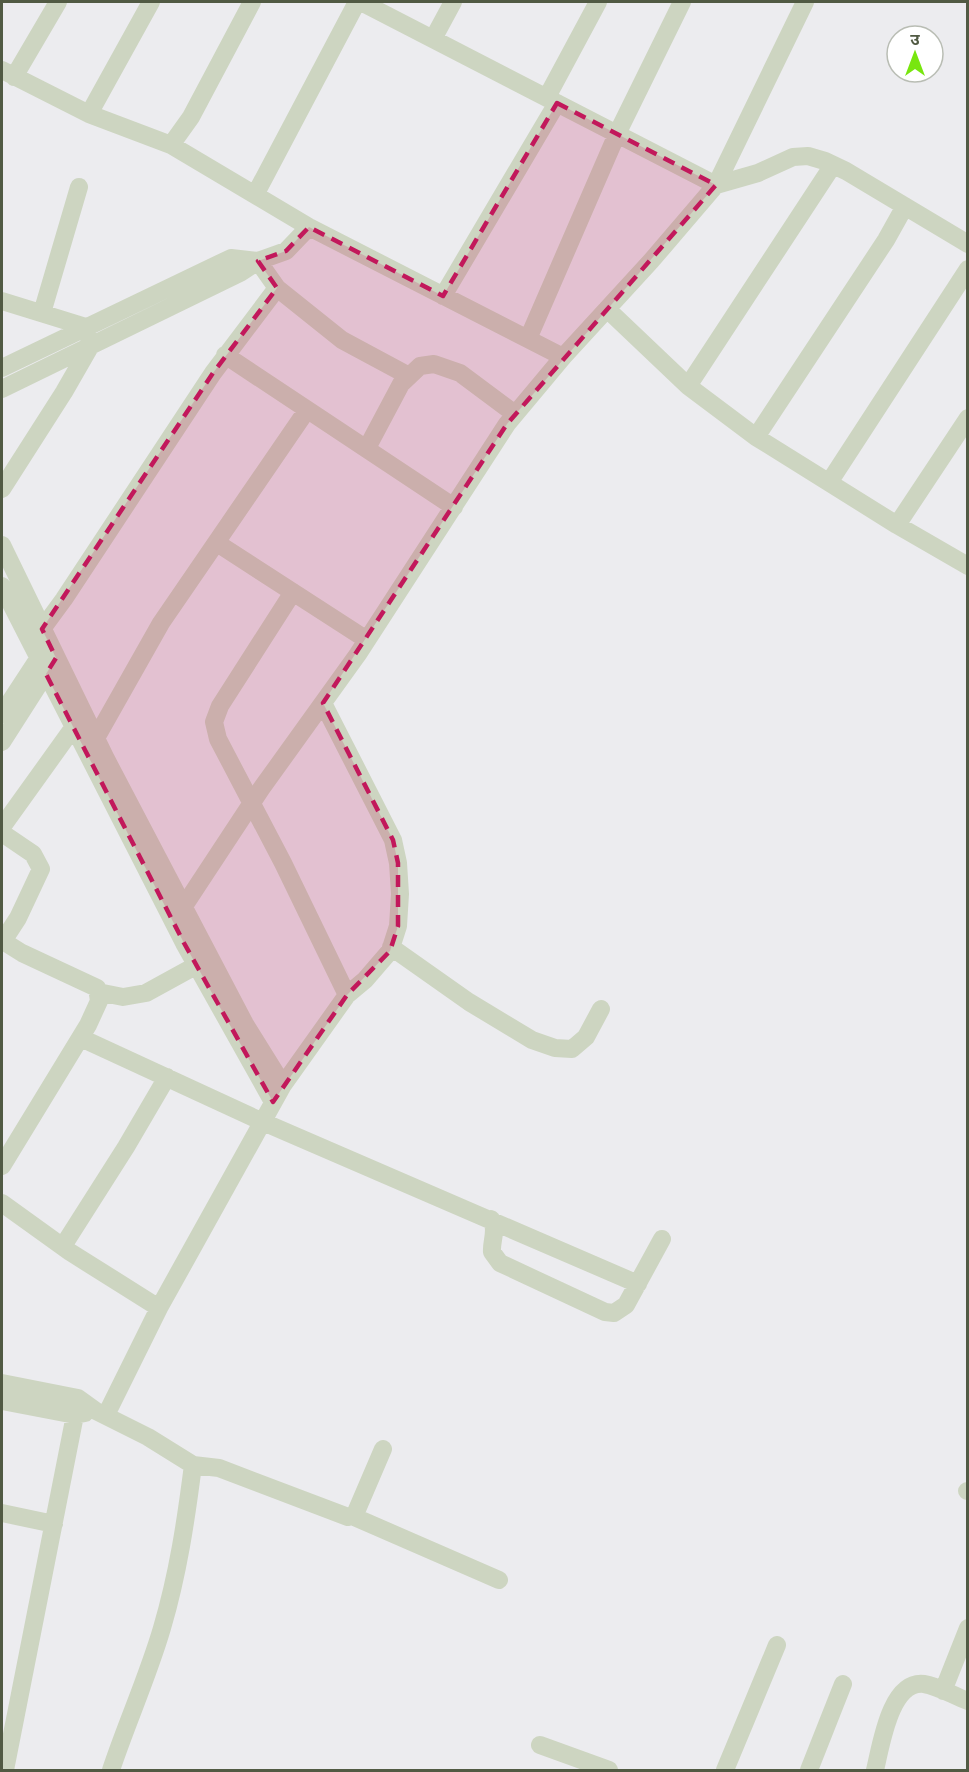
<svg xmlns="http://www.w3.org/2000/svg" width="969" height="1772" viewBox="0 0 969 1772" font-family="Lato,'Noto Sans Devanagari',sans-serif">
<style>
.lines{fill:none;stroke-linecap:round;stroke-linejoin:round}
.minor{stroke:#cdd5c1;stroke-width:18}
.marked{fill:#c2185b;fill-opacity:0.2;stroke:#c2185b;stroke-width:4.5;stroke-dasharray:12 8;stroke-linejoin:round}
</style>
<rect width="100%" height="100%" fill="#ececef"/>
<g class="lines">
<path class="minor" d="M361 2 716 185 805 2
M433 39 453 2
M2 70 89 114 171 145 309 227 563 357
M14 77 58 2
M547 97 598 2
M89 114 151 2
M171 145 191 117 252 2
M255 195 357 2
M277 288 342 340 409 376
M443 296 557 103
M2 301 86 327 91 345 64 392 2 489
M607 309 688 386 756 437 897 525 968 566
M42 313 79 187
M528 339 617 134 682 2
M225 355 454 507
M2 368 231 258 258 261 277 288 213 373 64 599 42 629
M688 386 833 165
M2 389 240 273 258 261 286 251 309 227
M756 437 886 240 905 206
M367 448 401 384 420 366 434 364 460 373 515 414
M830 481 968 269
M897 525 968 418
M217 543 367 640
M2 545 105 757 245 1024 283 1085
M2 586 184 943 273 1102
M293 592 220 706 214 722 218 739 283 863 347 995
M2 714 44 650
M96 738 161 623 307 410
M2 742 50 667
M2 827 73 728
M2 833 33 854 41 869 18 918 3 941 22 953 97 988 99 1001 88 1025 2 1166
M184 906 261 789 358 654 507 424 563 357 651 261 716 185 758 173 793 157 808 156 825 161 846 171 968 244
M391 947 469 1002 532 1040 555 1048 572 1049 586 1037 601 1009
M98 992 123 997 146 993 197 965
M81 1038 263 1122 638 1284
M2 1203 70 1252 159 1308
M491 1219C498 1229 491 1241 492 1252L500 1263 605 1312 614 1313 626 1305 662 1239
M63 1246 126 1147 167 1077
M2 1383 78 1398 96 1411 148 1437 193 1465 219 1468 348 1517 352 1516 356 1512 383 1449
M2 1401 75 1415 85 1413
M106 1415 159 1308 283 1085 347 995 365 980 390 951 398 926 400 894 398 863 393 840 323 703
M967 1491H968
M2 1513 54 1524
M352 1516 499 1580
M943 1691 968 1628
M540 1745 609 1770
M5 1770 75 1415
M111 1770C127 1722 148 1676 162 1628 178 1574 186 1520 193 1465
M725 1770 777 1645
M809 1770 843 1684
M875 1770C881 1746 890 1680 924 1684 938 1686 954 1696 968 1701"/>
</g>
<path class="marked" d="M557 103 716 185 507 424 323 703 393 840 398 863V926L390 951 347 995 273 1102 184 943 46 674 56 658 42 629 213 373 277 288 258 261 286 251 309 227 443 296Z"/>
<rect width="969" height="1772" fill="none" stroke="#515a43" stroke-width="6"/>
<g transform="translate(915 54)"><circle r="28" fill="#ffffff" stroke="#b9bdb4" stroke-width="1.5"/>
<path d="M0-4.5L10 22L0 15L-10 22Z" fill="#78e60f"/>
<text y="-9" font-size="16" font-weight="bold" text-anchor="middle" fill="#515a43">उ</text>
</g>
</svg>
